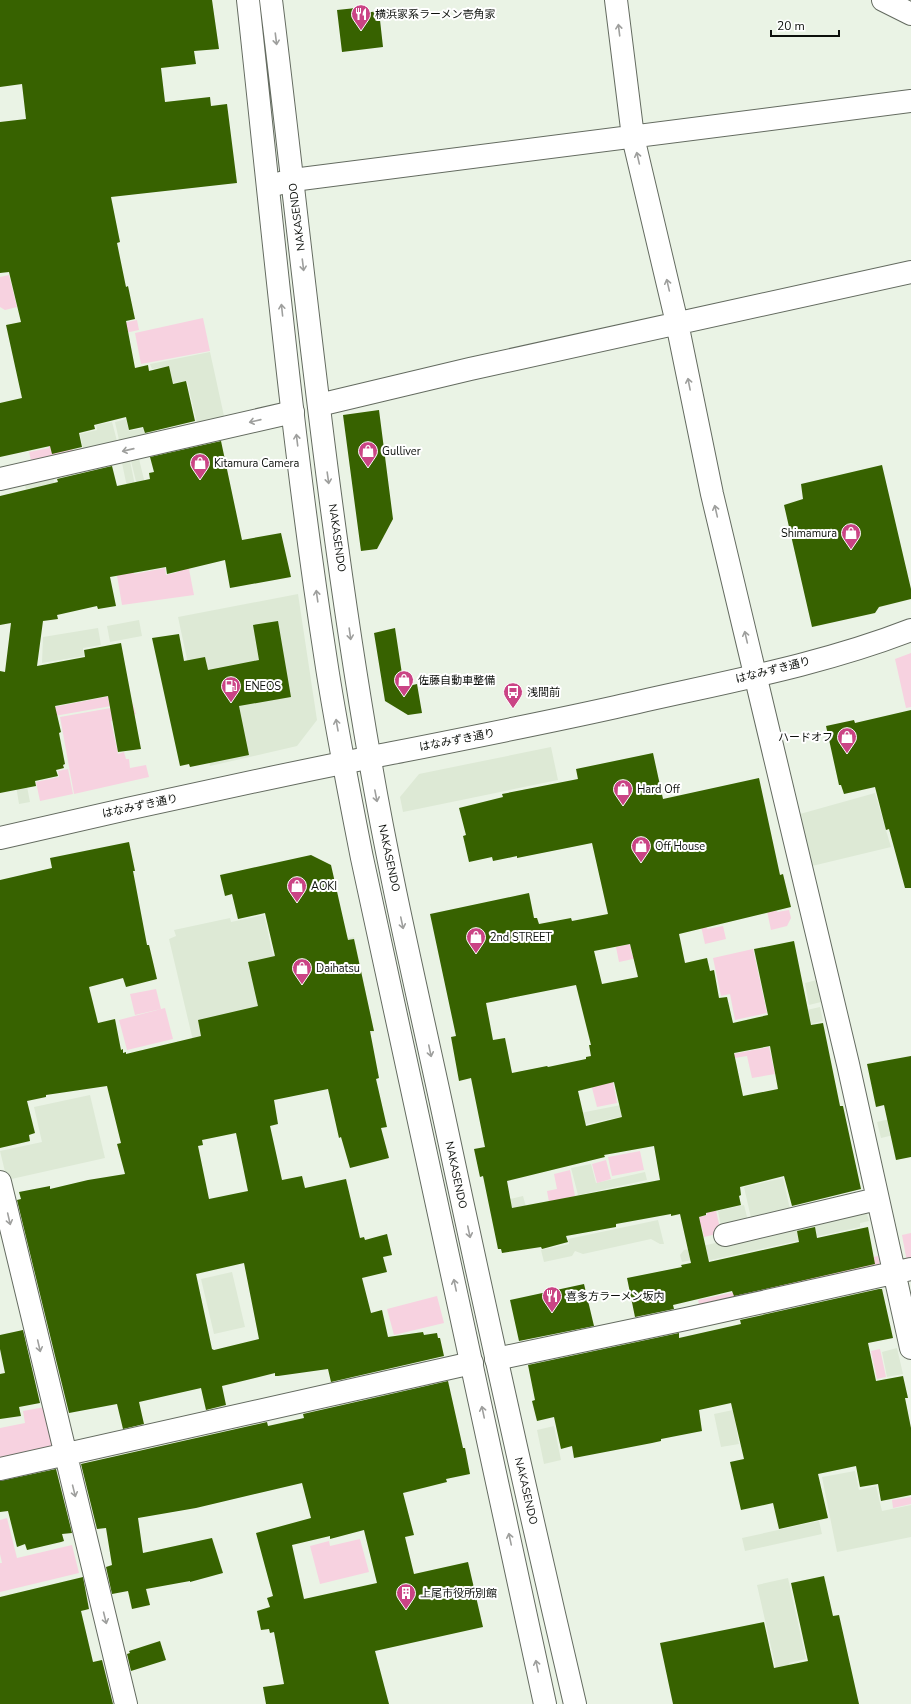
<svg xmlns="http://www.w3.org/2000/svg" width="911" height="1704" viewBox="0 0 911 1704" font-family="'Nunito Sans','Noto Sans JP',sans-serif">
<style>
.built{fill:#dde9d5}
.green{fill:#f7d2e0}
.building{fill:#376200;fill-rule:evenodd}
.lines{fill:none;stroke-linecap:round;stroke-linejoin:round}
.minor-casing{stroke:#646b60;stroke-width:24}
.tertiary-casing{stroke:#646b60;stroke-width:24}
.trunk-casing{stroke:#646b60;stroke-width:24}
.minor{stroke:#fff;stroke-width:22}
.tertiary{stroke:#fff;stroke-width:22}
.trunk{stroke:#fff;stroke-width:22}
.oneway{stroke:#9e9f9d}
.labels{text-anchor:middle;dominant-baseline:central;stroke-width:4;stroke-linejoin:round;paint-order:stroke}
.poi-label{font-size:11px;fill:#0c0f0b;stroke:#fff;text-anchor:start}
.street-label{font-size:11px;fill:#0c0f0b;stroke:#fff}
</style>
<rect width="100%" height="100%" fill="#eaf3e5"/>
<path class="built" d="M210 352 224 416 197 423 187 381 173 383 169 366 152 369 150 364Z
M126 419 129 431 154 426 155 433 119 440 115 422Z
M112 422 117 441 83 448 80 434 97 430 96 425Z
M139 459 150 504 142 506 131 461Z
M130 461 139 505 131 506 122 463Z
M53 476 55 487 30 491V488L26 489 24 482Z
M298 594 317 720 297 746 210 766 178 617Z
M139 620 142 636 110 642 107 626Z
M98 628 101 645 83 648 84 656 42 663 43 637Z
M551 747 558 780 403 812 400 797 419 774Z
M24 771 30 802 19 804 14 773Z
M875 793 891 847 812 866 800 814Z
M264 915 273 955 354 937 374 1032 205 1067 199 1066 169 939 176 936 174 930 230 918 231 922Z
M817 980 821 1002 809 1005 805 983Z
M820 1007 823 1021 771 1034 776 1017Z
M90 1095 105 1158 7 1180 0 1151 42 1142 34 1107Z
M631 1103 634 1114 563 1129 560 1117Z
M911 1114V1131L881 1138 877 1122Z
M591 1164 596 1183 645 1172 647 1180 578 1195 571 1168Z
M783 1178 790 1209 751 1218 744 1187Z
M523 1196 526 1207 492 1214 489 1204Z
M744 1205 748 1221 721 1227 718 1211Z
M861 1211 867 1214 869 1221 860 1223V1227L693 1264 692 1260 682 1262 680 1255 684 1250Z
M658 1220 664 1244H660L651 1239 583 1254 575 1251 572 1256 544 1262 541 1250 569 1244 568 1239Z
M232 1272 245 1327 214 1334 201 1279Z
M897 1348 903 1374 887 1377 882 1352Z
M733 1410 739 1444 721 1447 714 1414Z
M554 1426 561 1460 544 1464 537 1430Z
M855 1471 859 1490 876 1486 882 1511 911 1505V1537L837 1552 822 1477Z
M819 1521 822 1534 745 1551 742 1538Z
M788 1578 806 1659 789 1663 799 1704H784L757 1585Z"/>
<path class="green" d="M9 275 17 307 5 310 0 307V277Z
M203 318 210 351 141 364 135 333Z
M137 320 139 330 97 339 95 329Z
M69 435 73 451 31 460 29 452 49 448 48 440Z
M128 543 134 574 165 568 166 575 178 572 177 565 188 564 194 595 122 605 112 546Z
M911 653V707L906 708 895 659Z
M115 695 117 705 43 718 44 709Z
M133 704 136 714 118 718 119 720 111 721 118 754 124 752 126 759H129L130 768 146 765 149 777 74 794 60 717Z
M68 769 73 794 40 801 36 782 59 777 58 771Z
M776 908 777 912 789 910 791 918 787 926 771 930 767 911Z
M706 925 707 929 723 926 726 939 705 944 701 926Z
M630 944 632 955 647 952V956L619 962 616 947Z
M753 949 767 1013 735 1020 730 994 721 996 713 958Z
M156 989 161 1009 135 1015 130 994Z
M165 1008 173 1039 127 1050 119 1020Z
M769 1047 775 1074 752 1078 747 1056 735 1058 728 1055Z
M613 1082 617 1103 597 1107 591 1084Z
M640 1151 644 1170 612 1176 608 1157Z
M606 1160 611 1179 597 1183 592 1164Z
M570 1170 575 1196 549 1202 547 1191 557 1189 554 1174Z
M715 1206 721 1233 704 1237 702 1227 684 1231 693 1219 707 1215 705 1208Z
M911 1233V1261L907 1262 902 1235Z
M878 1256 881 1268 700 1308 698 1300 866 1264 865 1259Z
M437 1296 444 1323 394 1335 387 1309Z
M880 1349 886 1377 877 1379 871 1351Z
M45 1407 54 1448 0 1460V1428L25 1423 23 1411Z
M911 1497V1504L893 1508 892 1500Z
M7 1518 17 1558 72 1545 79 1573 0 1592V1563H2L0 1554V1520Z
M360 1539 369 1572 320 1584 310 1546 329 1541 330 1546Z"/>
<path class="building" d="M0 0H212L219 49 194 51 196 64 161 68 165 102 210 97 211 106 227 104 237 183 111 197 120 242 117 243 126 287 128 286 135 319 126 321 135 368 148 365 149 371 169 366 173 384 186 381 195 421 145 433 143 427 129 430 126 417 94 425 95 429 79 433 82 447 52 454 50 446 0 457V403L22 398 6 325 21 322 9 272 0 273V122L26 119 22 84 0 87Z
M356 8V14L379 11 383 47 342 52 337 10Z
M379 410 393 519 377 549 361 551 343 415Z
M221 441 242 540 281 533 291 577 230 588 225 560 167 574 166 567 110 577 116 606 98 609 97 606 57 615 58 619 43 621 37 666 85 657 84 650 121 643 141 749 118 752 108 696 55 706 61 732 59 733 65 764 63 765 64 768 56 770 58 776 35 781 36 786 0 793V671L5 672 11 623 0 625V496L58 482 57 479 112 466 117 486 150 479 149 473 154 472 150 457Z
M882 465 911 589V599L879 607 875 613 812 627 784 505 803 499 801 484Z
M278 621 291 697 239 706 249 755 190 767 189 764 180 766 152 638 179 634 184 661 205 657 208 670 259 660 253 625Z
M395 628 404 687 417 684 422 713 408 715 385 701 374 633Z
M911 710V888H905L889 829 886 830 875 787 844 794 841 785H839L826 726 854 720 855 723Z
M653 753 663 799 759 778 780 875 783 874 791 907 679 934 685 963 707 958 710 971 714 970 719 998 727 997 733 1023 768 1015 754 949 794 941 811 1025 823 1023 840 1106H843L861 1189 792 1206 784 1176 740 1187 741 1195 739 1196 741 1205 706 1213V1215L699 1217 709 1262 799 1242 797 1231 815 1227 817 1238 868 1227 875 1264 734 1296 732 1291 673 1305 674 1309 635 1317 627 1278 682 1267 681 1265 691 1263 680 1214 671 1216V1214L616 1224V1227L566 1236 568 1242 542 1249 541 1247 502 1253 501 1249H498L483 1176 480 1177 474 1149 485 1147 471 1078 459 1081 451 1037 456 1036 430 914 529 893 534 918H537L539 924 571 918 572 921 608 914 592 843 517 858V856L493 861 492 857 469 862 463 836 466 835 459 808 503 797 502 794 578 779 576 769ZM630 944 638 977 602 984 594 951ZM576 985 591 1045H589L591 1056 586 1057V1059L548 1067 547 1066 512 1073 505 1038 493 1040 486 1003ZM770 1046 778 1089 743 1096 734 1053ZM614 1082 622 1117 586 1126 578 1091ZM654 1146 660 1180 512 1208 507 1181 605 1157 604 1155Z
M129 842 135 871H133L147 945H149L157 979 126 987 123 978 89 987 98 1023 115 1019 121 1050 123 1049V1053L126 1052V1054L201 1036 198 1020 258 1006 248 962 275 956 265 913 238 919 232 894 225 896 220 875 311 855 331 865 348 940 354 939 374 1031H370L379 1078 376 1079 387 1127 381 1128 389 1158 350 1168 341 1137 339 1138 328 1089 274 1100 278 1124 270 1126 282 1180 302 1176 305 1188 346 1179 360 1238 364 1237 365 1240 387 1234 392 1255 383 1257 387 1272 362 1278 371 1313 382 1310 388 1337 423 1332 424 1335 437 1333 438 1338H440L444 1356 331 1382 328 1369 278 1376H275V1373L222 1386 226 1405 206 1410 201 1388 139 1402 144 1424 123 1429 117 1404 69 1413 17 1200 21 1199 19 1192 50 1186V1189L88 1180 125 1174 117 1144 121 1143 107 1086 46 1095V1097L27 1101 35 1133 29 1135 30 1141 0 1148V880L52 868 50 858ZM236 1133 248 1191 209 1199 198 1146 203 1145 202 1140ZM244 1263 259 1339 214 1350 212 1349 196 1274Z
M911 1056V1157L896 1160 884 1105 876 1107 867 1064Z
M584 1284 594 1326 519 1341 510 1300Z
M879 1289H882L893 1338 868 1343 876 1381 903 1376 908 1398H905L911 1428V1495L881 1501 878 1484 860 1487 856 1466 818 1474 828 1518 779 1529 773 1503 741 1510 730 1462 744 1459 731 1403 699 1410 702 1431 661 1439V1441L652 1443 574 1458 572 1446 561 1449 554 1417 537 1421 532 1401 535 1400 528 1365 679 1333V1338L741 1324 740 1320Z
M23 1330 40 1403 19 1407 21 1416 0 1419V1374L5 1373 0 1349V1335Z
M448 1381 463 1448H465L470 1474 446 1479 447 1482 403 1493 414 1535 405 1537 414 1574 468 1562 483 1627 375 1651 389 1704H266L263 1687 284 1684 274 1632 270 1633 269 1629 261 1630 257 1611 270 1607 267 1598 273 1596 256 1533 311 1518 302 1483 196 1508 138 1518 143 1553 212 1538 223 1573 190 1582V1581L146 1589 150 1605 132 1609 128 1591 112 1594 106 1567 112 1565 106 1528 97 1529 81 1464 267 1422 268 1426 304 1418 303 1414ZM364 1530 377 1583 304 1599 292 1545 330 1536V1539Z
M56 1469 72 1533 62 1534 64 1541 61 1542 27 1550 25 1544 17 1547 8 1511 0 1512V1481Z
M824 1576 833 1616 839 1615 859 1704H673L660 1643 764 1622 774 1668 808 1661 791 1583Z
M83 1577 89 1609 81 1611 93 1662 102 1660 113 1704H0V1597Z
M160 1641 166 1660 131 1671 127 1654 130 1653 129 1651Z"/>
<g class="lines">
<g class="minor-casing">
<path id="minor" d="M616 0 633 137 677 323 712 494 848 1064 911 1348
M883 0 911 14
M269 186 293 180 911 101
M319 405 470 369 911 272
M0 479 293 412
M0 1182 126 1704
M725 1235 877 1199
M496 1359 686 1319 911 1269
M0 1469 472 1363"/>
</g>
<g class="tertiary-casing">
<path id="tertiary" d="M0 838C124 809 248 782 372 757 453 741 535 725 616 707 714 684 816 667 911 630"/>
</g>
<g class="trunk-casing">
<path id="trunk" d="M248 0C272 220 292 442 326 661 336 727 349 792 362 858L545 1704
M271 0C302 253 326 508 370 760 391 883 420 1004 446 1126 487 1319 530 1512 575 1704"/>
</g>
<use href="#minor" class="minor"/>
<use href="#tertiary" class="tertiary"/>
<use href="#trunk" class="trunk"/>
</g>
<defs><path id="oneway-shaft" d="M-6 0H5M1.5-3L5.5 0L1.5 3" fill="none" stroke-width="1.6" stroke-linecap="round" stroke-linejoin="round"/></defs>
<g class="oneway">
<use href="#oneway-shaft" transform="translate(619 30) rotate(-97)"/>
<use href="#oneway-shaft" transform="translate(276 39) rotate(83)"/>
<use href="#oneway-shaft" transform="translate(638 158) rotate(-103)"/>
<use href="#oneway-shaft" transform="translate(303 265) rotate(83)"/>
<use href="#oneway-shaft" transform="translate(668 285) rotate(-103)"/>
<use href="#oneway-shaft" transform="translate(282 310) rotate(-96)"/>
<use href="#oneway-shaft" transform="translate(689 384) rotate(-101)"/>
<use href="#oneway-shaft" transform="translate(255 421) rotate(167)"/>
<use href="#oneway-shaft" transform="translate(297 440) rotate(-97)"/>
<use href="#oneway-shaft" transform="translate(128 450) rotate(167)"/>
<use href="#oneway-shaft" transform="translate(328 478) rotate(82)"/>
<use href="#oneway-shaft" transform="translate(716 511) rotate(-103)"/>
<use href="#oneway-shaft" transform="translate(317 596) rotate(-98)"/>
<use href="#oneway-shaft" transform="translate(350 634) rotate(82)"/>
<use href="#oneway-shaft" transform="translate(746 637) rotate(-103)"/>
<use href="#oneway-shaft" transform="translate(337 725) rotate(-100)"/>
<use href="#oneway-shaft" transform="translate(376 796) rotate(79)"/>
<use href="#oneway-shaft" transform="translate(402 923) rotate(78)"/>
<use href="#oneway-shaft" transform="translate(430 1051) rotate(78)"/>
<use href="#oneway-shaft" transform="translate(9 1219) rotate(77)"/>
<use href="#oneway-shaft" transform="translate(469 1232) rotate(78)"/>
<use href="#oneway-shaft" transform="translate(455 1285) rotate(-102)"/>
<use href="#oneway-shaft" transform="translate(39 1346) rotate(77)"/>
<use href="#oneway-shaft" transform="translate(483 1412) rotate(-102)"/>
<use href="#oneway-shaft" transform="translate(74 1491) rotate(76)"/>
<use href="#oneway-shaft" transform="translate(510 1539) rotate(-102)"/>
<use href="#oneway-shaft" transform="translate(105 1618) rotate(76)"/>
<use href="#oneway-shaft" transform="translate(537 1666) rotate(-102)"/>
</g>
<defs>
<g id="restaurant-pin" transform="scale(1)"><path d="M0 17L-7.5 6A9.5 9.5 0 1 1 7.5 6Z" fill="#ca4485" stroke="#fff"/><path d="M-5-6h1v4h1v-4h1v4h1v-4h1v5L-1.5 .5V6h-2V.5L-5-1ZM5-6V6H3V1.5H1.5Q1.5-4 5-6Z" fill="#fff"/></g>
<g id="shop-pin" transform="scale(1)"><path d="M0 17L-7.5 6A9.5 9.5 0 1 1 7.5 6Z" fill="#ca4485" stroke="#fff"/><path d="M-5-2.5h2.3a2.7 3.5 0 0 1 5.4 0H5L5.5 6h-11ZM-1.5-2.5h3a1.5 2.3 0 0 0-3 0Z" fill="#fff"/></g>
<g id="fuel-pin" transform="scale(1)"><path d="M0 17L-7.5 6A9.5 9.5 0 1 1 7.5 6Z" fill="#ca4485" stroke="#fff"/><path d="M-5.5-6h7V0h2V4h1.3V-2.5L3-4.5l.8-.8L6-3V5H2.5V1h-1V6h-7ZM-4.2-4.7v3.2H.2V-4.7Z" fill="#fff"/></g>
<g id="bus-pin" transform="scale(1)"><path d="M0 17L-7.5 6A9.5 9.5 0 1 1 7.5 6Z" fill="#ca4485" stroke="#fff"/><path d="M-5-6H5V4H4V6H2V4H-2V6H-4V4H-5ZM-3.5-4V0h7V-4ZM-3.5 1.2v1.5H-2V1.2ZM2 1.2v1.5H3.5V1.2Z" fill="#fff"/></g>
<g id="building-pin" transform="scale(1)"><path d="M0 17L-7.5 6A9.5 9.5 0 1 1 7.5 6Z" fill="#ca4485" stroke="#fff"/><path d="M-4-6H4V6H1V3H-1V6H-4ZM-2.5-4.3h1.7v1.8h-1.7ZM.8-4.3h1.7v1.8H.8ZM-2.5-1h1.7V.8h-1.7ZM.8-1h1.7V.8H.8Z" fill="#fff"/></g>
</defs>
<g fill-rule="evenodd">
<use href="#restaurant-pin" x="361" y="14"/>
<use href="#shop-pin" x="368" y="451"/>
<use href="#shop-pin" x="200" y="463"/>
<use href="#shop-pin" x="851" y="533"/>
<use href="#shop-pin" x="404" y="680"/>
<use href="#fuel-pin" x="231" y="686"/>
<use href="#bus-pin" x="513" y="692"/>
<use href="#shop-pin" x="847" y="737"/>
<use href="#shop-pin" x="623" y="789"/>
<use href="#shop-pin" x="641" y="846"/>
<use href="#shop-pin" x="297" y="886"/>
<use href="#shop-pin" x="476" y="937"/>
<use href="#shop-pin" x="302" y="968"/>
<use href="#restaurant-pin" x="552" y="1296"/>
<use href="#building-pin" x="406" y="1593"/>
</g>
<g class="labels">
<g class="poi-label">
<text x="375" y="14">横浜家系ラーメン壱角家</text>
<text x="382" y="451">Gulliver</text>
<text x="214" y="463">Kitamura Camera</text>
<text x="837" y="533" text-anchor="end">Shimamura</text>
<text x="418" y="680">佐藤自動車整備</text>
<text x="245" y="686">ENEOS</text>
<text x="527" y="692">浅間前</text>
<text x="833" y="737" text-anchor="end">ハードオフ</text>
<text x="637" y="789">Hard Off</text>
<text x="655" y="846">Off House</text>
<text x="311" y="886">AOKI</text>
<text x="490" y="937">2nd STREET</text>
<text x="316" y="968">Daihatsu</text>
<text x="566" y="1296">喜多方ラーメン坂内</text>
<text x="420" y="1593">上尾市役所別館</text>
</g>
<g class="street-label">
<text transform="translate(297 217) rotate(-97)">NAKASENDO</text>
<text transform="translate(337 538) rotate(82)">NAKASENDO</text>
<text transform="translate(773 670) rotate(-14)">はなみずき通り</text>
<text transform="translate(457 740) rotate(-11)">はなみずき通り</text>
<text transform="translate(140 806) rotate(-12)">はなみずき通り</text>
<text transform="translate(389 858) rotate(78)">NAKASENDO</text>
<text transform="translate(456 1175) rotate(78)">NAKASENDO</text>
<text transform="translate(526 1491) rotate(77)">NAKASENDO</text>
</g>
</g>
<path d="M771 30v6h68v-6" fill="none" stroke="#0c0f0b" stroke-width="2"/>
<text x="777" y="30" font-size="12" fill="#0c0f0b" stroke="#ffffff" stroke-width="3" paint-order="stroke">20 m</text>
</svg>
